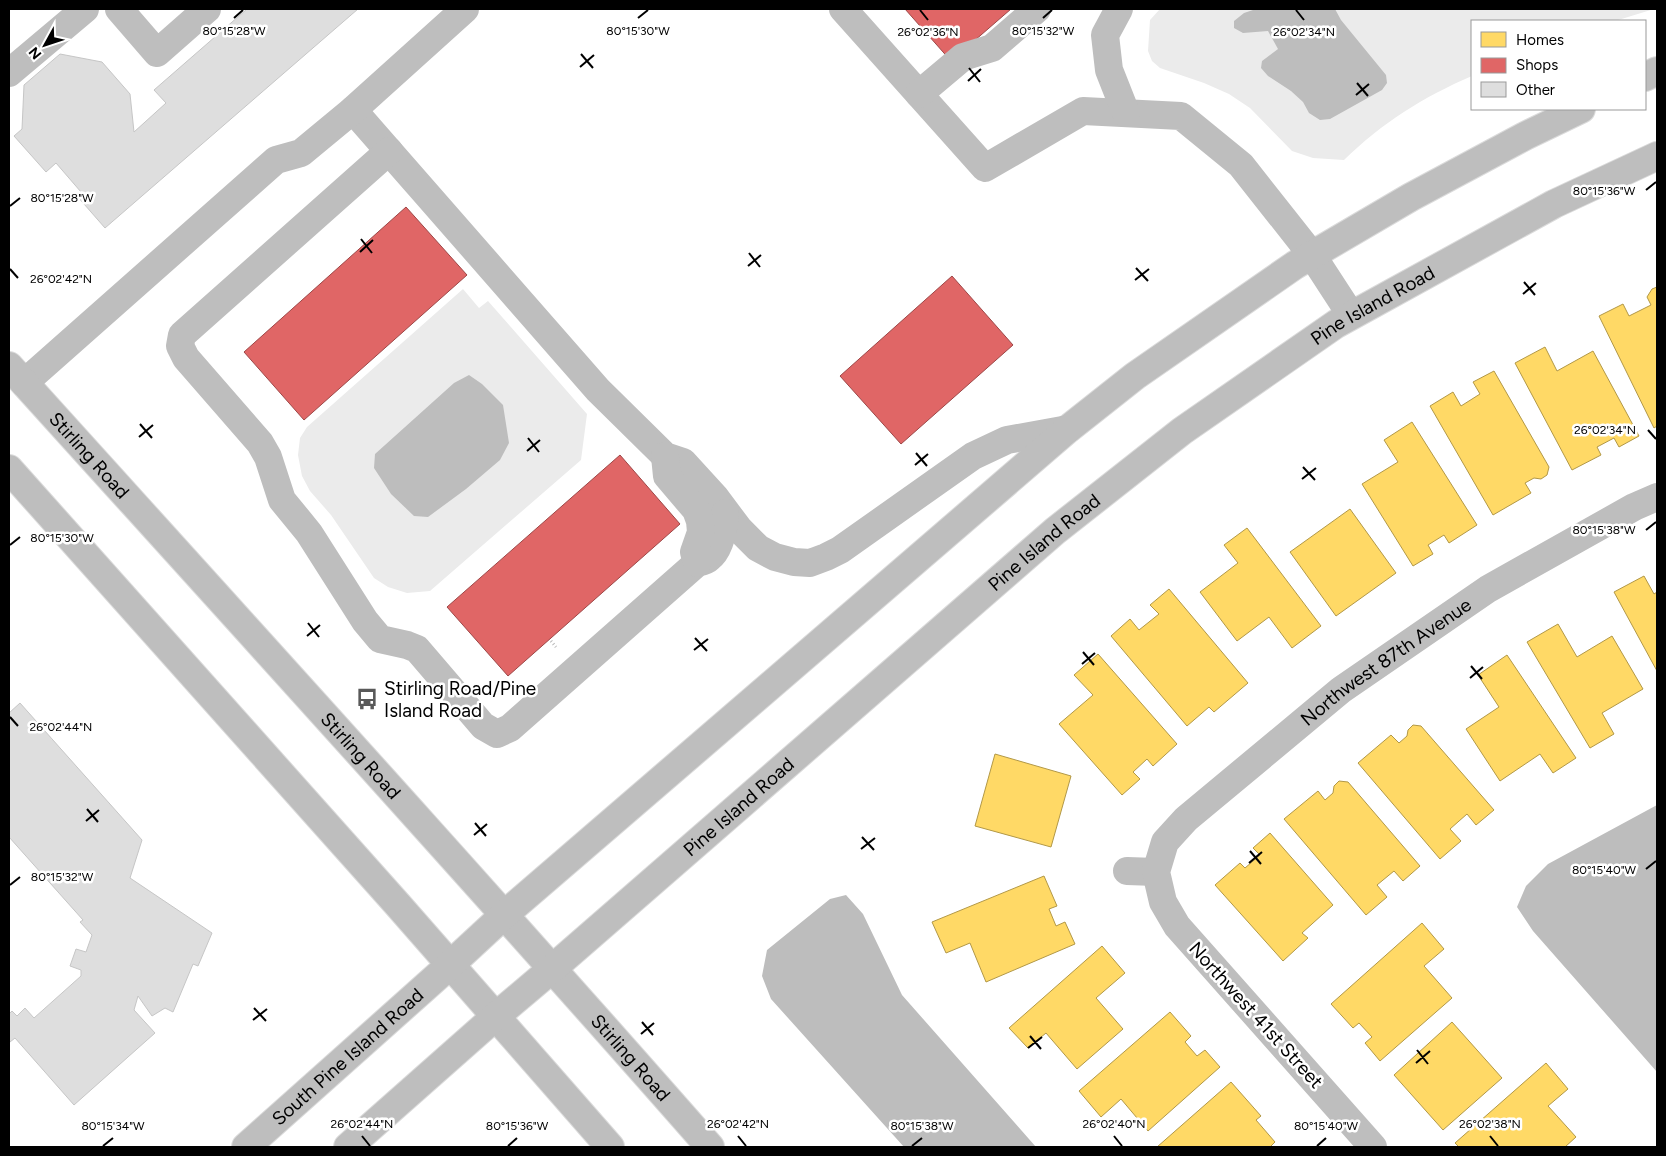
<svg xmlns="http://www.w3.org/2000/svg" width="1666" height="1156" viewBox="0 0 1666 1156" font-family="Figtree,sans-serif">
<style>
.green{fill:#ebebeb}
.water{fill:#bdbdbd}
.homes{fill:#ffd966;stroke:#b29847}
.shops{fill:#e06666;stroke:#9d4747}
.building{fill:#dedede;stroke:#c6c6c6}
.lines{fill:none;stroke-linecap:round;stroke-linejoin:round}
.major-casing{stroke:#dbdbdb;stroke-width:30}
.path{stroke:#b9b9b9;stroke-width:3;stroke-dasharray:1 2.5;stroke-linecap:butt}
.minor{stroke:#bebebe;stroke-width:28}
.major{stroke:#bebebe;stroke-width:28}
.ticks{fill:none;stroke:#000;stroke-width:2}
.labels{text-anchor:middle;dominant-baseline:central;stroke-width:5;stroke-linejoin:round;paint-order:stroke}
.street-label{font-size:19px;fill:#000;stroke:#fff}
.poi-label{font-size:19px;fill:#000;stroke:#fff;text-anchor:start}
.ticks-label{font-size:12px;text-anchor:middle;fill:#000;stroke:#fff;stroke-width:5;stroke-linejoin:round;paint-order:stroke}
</style>
<rect width="100%" height="100%" fill="#fff"/>
<path class="green" d="M1160 9H1654L1615 21H1472V76C1423 97 1382 123 1344 160L1313 158 1292 151 1250 108 1229 94 1204 83 1160 68 1152 61 1148 51 1150 20Z
M463 289 479 308 488 301 587 414 581 460 430 591 407 593 388 587 374 578 331 515 310 491 302 476 298 455 300 438 307 427Z"/>
<path class="water" d="M1256 9H1335L1341 20 1386 75 1387 83 1382 90 1330 119 1320 120 1309 113 1303 102 1291 91 1268 76 1261 68 1262 61 1278 49 1268 31 1243 33 1234 28V21L1244 13Z
M469 375 482 384 503 405 509 443 500 460 466 489 428 517 414 516 391 494 374 468 375 454 454 383Z
M1657 805V1072L1533 931 1517 907 1526 886 1548 864Z
M846 895 863 914 902 995 1036 1147H904L771 999 762 976 767 950 830 899Z"/>
<path class="homes" d="M1657 287V426L1654 428 1599 316 1623 304 1629 316 1651 305 1647 297 1652 289Z
M1545 347 1557 371 1593 351 1639 436 1619 447 1614 438 1597 447 1601 455 1572 470 1515 363Z
M1494 371 1549 467 1547 475 1541 479 1534 478 1525 483 1531 493 1493 515 1430 406 1453 392 1461 406 1480 394 1473 382Z
M1412 422 1477 525 1449 543 1444 535 1428 545 1433 554 1413 566 1362 484 1398 462 1384 440Z
M1350 509 1396 573 1336 616 1290 552Z
M1247 528 1321 626 1292 648 1269 617 1237 641 1200 592 1238 563 1224 545Z
M1644 576 1654 594 1657 592V671L1614 592Z
M1169 589 1248 683 1214 712 1209 707 1187 726 1111 636 1130 619 1139 630 1159 614 1150 605Z
M1558 624 1577 657 1612 636 1643 689 1602 713 1614 734 1590 748 1527 642Z
M1098 654 1177 744 1153 766 1147 759 1133 772 1140 779 1122 795 1059 724 1093 695 1074 675Z
M1507 655 1576 758 1553 773 1540 754 1500 781 1466 729 1499 707 1478 675Z
M1413 725 1421 726 1494 810 1476 825 1467 814 1450 829 1461 841 1440 859 1358 763 1391 735 1399 743 1407 736 1408 730Z
M995 754 1071 776 1051 847 975 826Z
M1339 781 1348 782 1420 866 1403 881 1394 871 1377 885 1387 897 1366 915 1284 819 1318 791 1325 800 1333 793 1334 786Z
M1270 833 1333 905 1302 933 1308 938 1283 961 1215 885 1240 863 1245 868 1260 855 1253 848Z
M1044 876 1057 906 1049 909 1056 926 1065 922 1075 944 986 982 970 943 946 953 932 922Z
M1422 923 1444 949 1424 966 1452 998 1380 1061 1365 1043 1372 1037 1359 1023 1353 1028 1331 1004Z
M1102 946 1125 973 1096 998 1123 1029 1077 1069 1046 1033 1028 1048 1009 1028Z
M1170 1012 1191 1036 1185 1042 1197 1056 1205 1050 1220 1067 1148 1131 1121 1099 1101 1117 1079 1091Z
M1452 1022 1502 1078 1443 1130 1394 1075Z
M1546 1063 1568 1089 1548 1106 1576 1137 1565 1147H1459L1455 1143Z
M1231 1082 1261 1116 1256 1120 1275 1142 1270 1147H1157Z"/>
<path class="shops" d="M905 9H1011L951 61Z
M406 207 467 275 304 420 244 352Z
M952 276 1013 345 901 444 840 376Z
M620 455 680 524 508 676 447 607Z"/>
<path class="building" d="M247 9H358L105 228 77 196 81 192 56 163 46 172 14 136 22 129 24 85 60 54 102 62 130 94 134 132 166 103 154 90Z
M20 703 142 840 130 878 212 933 198 966 193 964 173 1012 165 1008 152 1016 138 996 134 1010 155 1033 74 1105 15 1038 10 1042 9 1041V1014L12 1011 17 1016 25 1008 34 1018 81 976V970L70 966 76 949 86 952 92 935 80 922 83 920 9 837V713Z"/>
<g class="lines">
<g class="major-casing">
<g id="major">
<path d="M1645 77 1657 71"/>
<path id="s2" d="M9 366C244 626 479 884 710 1147"/>
<path d="M9 469 398 905 610 1147"/>
<path id="s3" d="M246 1147 450 965 504 915 1068 429 1135 376 1295 265 1411 197 1525 136 1581 109"/>
<path id="s4" d="M348 1147 495 1017 553 968 1055 531 1182 431 1336 324 1554 204 1657 156"/>
</g>
</g>
<path class="path" d="M551 641 556 647"/>
<g class="minor">
<path d="M119 9 157 53 207 9"/>
<path d="M843 9 985 168 1083 111 1181 116 1241 165 1312 255 1351 315"/>
<path d="M1119 9 1105 35 1109 70 1126 113"/>
<path d="M9 73 85 9"/>
<path d="M919 94 963 57 992 48 1037 9"/>
<path d="M353 110 598 390 665 456 683 462 715 497 739 529 758 548 775 557 794 562 810 563 826 557 840 550 973 456 1007 440 1068 429"/>
<path d="M389 151 182 335 180 346 186 358 260 443 268 457 282 500 309 533 365 621 380 639 407 645 417 649 483 726 497 734 510 728 697 563C701 562 706 561 709 558 721 549 724 527 725 513"/>
<path d="M24 383 276 160 301 153 353 110 465 9"/>
<path d="M665 456 667 476 696 510 700 521 701 532 694 552 697 563"/>
<path d="M1127 871 1156 872"/>
<path id="s1" d="M1373 1147 1177 926 1163 902 1156 872 1165 842 1186 819 1341 690 1488 589 1634 507 1657 497"/>
</g>
<use href="#major" class="major"/>
</g>
<path class="ticks" d="M920 10 928 20M1296 10 1304 20M234 18 243 10M638 18 648 10M1043 18 1052 10M581 54 593 68M580 67 594 55M969 68 980 82M968 81 981 69M1357 83 1368 96M1356 95 1369 84M1646 190 1656 182M10 206 20 198M361 239 372 253M360 252 373 240M749 253 760 267M748 266 761 255M1136 268 1148 281M10 269 18 278M1135 280 1149 269M1524 282 1535 295M1523 294 1536 283M140 424 152 438M1648 430 1656 439M139 437 153 425M528 438 539 452M527 451 540 440M916 453 927 466M915 465 928 454M1303 467 1315 480M1302 479 1316 468M1646 530 1656 522M10 545 20 537M308 623 319 637M307 636 320 625M695 638 707 651M694 650 708 639M1083 652 1094 665M1082 664 1095 653M1471 666 1482 679M1470 678 1483 667M10 717 18 726M87 809 98 822M86 821 99 810M475 823 486 836M474 835 487 824M862 837 874 850M861 849 875 838M1250 851 1261 864M1249 863 1262 852M1646 869 1656 861M10 885 20 877M254 1008 266 1021M253 1020 267 1009M642 1022 653 1035M641 1034 654 1023M1030 1036 1041 1049M1028 1048 1042 1037M1417 1050 1428 1064M1416 1063 1430 1051M362 1136 370 1146M738 1136 746 1146M1114 1136 1122 1146M1490 1136 1498 1146M103 1146 113 1138M508 1146 517 1138M912 1146 922 1138M1317 1146 1326 1138"/>
<defs>
<g id="bus-bare" transform="scale(1.725)"><path d="M-5-6H5V4H4V6H2V4H-2V6H-4V4H-5ZM-3.5-4V0h7V-4ZM-3.5 1.2v1.5H-2V1.2ZM2 1.2v1.5H3.5V1.2Z" fill="#595959" stroke="#fff" stroke-width="2.5" paint-order="stroke"/></g>
</defs>
<g fill-rule="evenodd">
<use href="#bus-bare" x="367" y="699"/>
</g>
<g class="labels">
<g class="street-label">
<text stroke="none"><textPath href="#s4" startOffset="1328">Pine Island Road</textPath></text>
<text stroke="none"><textPath href="#s2" startOffset="120">Stirling Road</textPath></text>
<text stroke="none"><textPath href="#s4" startOffset="922">Pine Island Road</textPath></text>
<text stroke="none"><textPath href="#s1" startOffset="671">Northwest 87th Avenue</textPath></text>
<text stroke="none"><textPath href="#s2" startOffset="525">Stirling Road</textPath></text>
<text stroke="none"><textPath href="#s4" startOffset="518">Pine Island Road</textPath></text>
<text transform="translate(1256 1015) rotate(48)">Northwest 41st Street</text>
<text stroke="none"><textPath href="#s3" startOffset="136">South Pine Island Road</textPath></text>
<text stroke="none"><textPath href="#s2" startOffset="930">Stirling Road</textPath></text>
</g>
<g class="poi-label">
<text x="384" y="688">Stirling Road/Pine<tspan x="384" dy="22">Island Road</tspan></text>
</g>
</g>
<g class="ticks-label">
<text x="638" y="35">80°15'30"W</text>
<text x="234" y="35">80°15'28"W</text>
<text x="1043" y="35">80°15'32"W</text>
<text x="928" y="36">26°02'36"N</text>
<text x="1304" y="36">26°02'34"N</text>
<text x="1604" y="195">80°15'36"W</text>
<text x="62" y="202">80°15'28"W</text>
<text x="61" y="283">26°02'42"N</text>
<text x="1605" y="434">26°02'34"N</text>
<text x="1604" y="534">80°15'38"W</text>
<text x="62" y="542">80°15'30"W</text>
<text x="61" y="731">26°02'44"N</text>
<text x="1604" y="874">80°15'40"W</text>
<text x="62" y="881">80°15'32"W</text>
<text x="362" y="1128">26°02'44"N</text>
<text x="738" y="1128">26°02'42"N</text>
<text x="1114" y="1128">26°02'40"N</text>
<text x="1490" y="1128">26°02'38"N</text>
<text x="113" y="1130">80°15'34"W</text>
<text x="517" y="1130">80°15'36"W</text>
<text x="922" y="1130">80°15'38"W</text>
<text x="1326" y="1130">80°15'40"W</text>
</g>
<rect width="1666" height="1156" fill="none" stroke="#000000" stroke-width="20"/>
<rect x="1471" y="20" width="175" height="90" fill="#ffffff" stroke="#999999"/>
<rect x="1481" y="32" width="25" height="15" fill="#ffd966" stroke="#999999"/>
<text x="1516" y="45" font-size="15" fill="#000000">Homes</text>
<rect x="1481" y="58" width="25" height="15" fill="#e06666" stroke="#999999"/>
<text x="1516" y="70" font-size="15" fill="#000000">Shops</text>
<rect x="1481" y="82" width="25" height="15" fill="#dedede" stroke="#999999"/>
<text x="1516" y="95" font-size="15" fill="#000000">Other</text>
<g transform="translate(45 45) rotate(230)" stroke="#ffffff" stroke-width="4" paint-order="stroke">
<path d="M0-4L9 19L0 12L-9 19Z" fill="#000000"/>
<text y="-8" font-size="14" font-weight="bold" text-anchor="middle" fill="#000000">N</text>
</g>
</svg>
